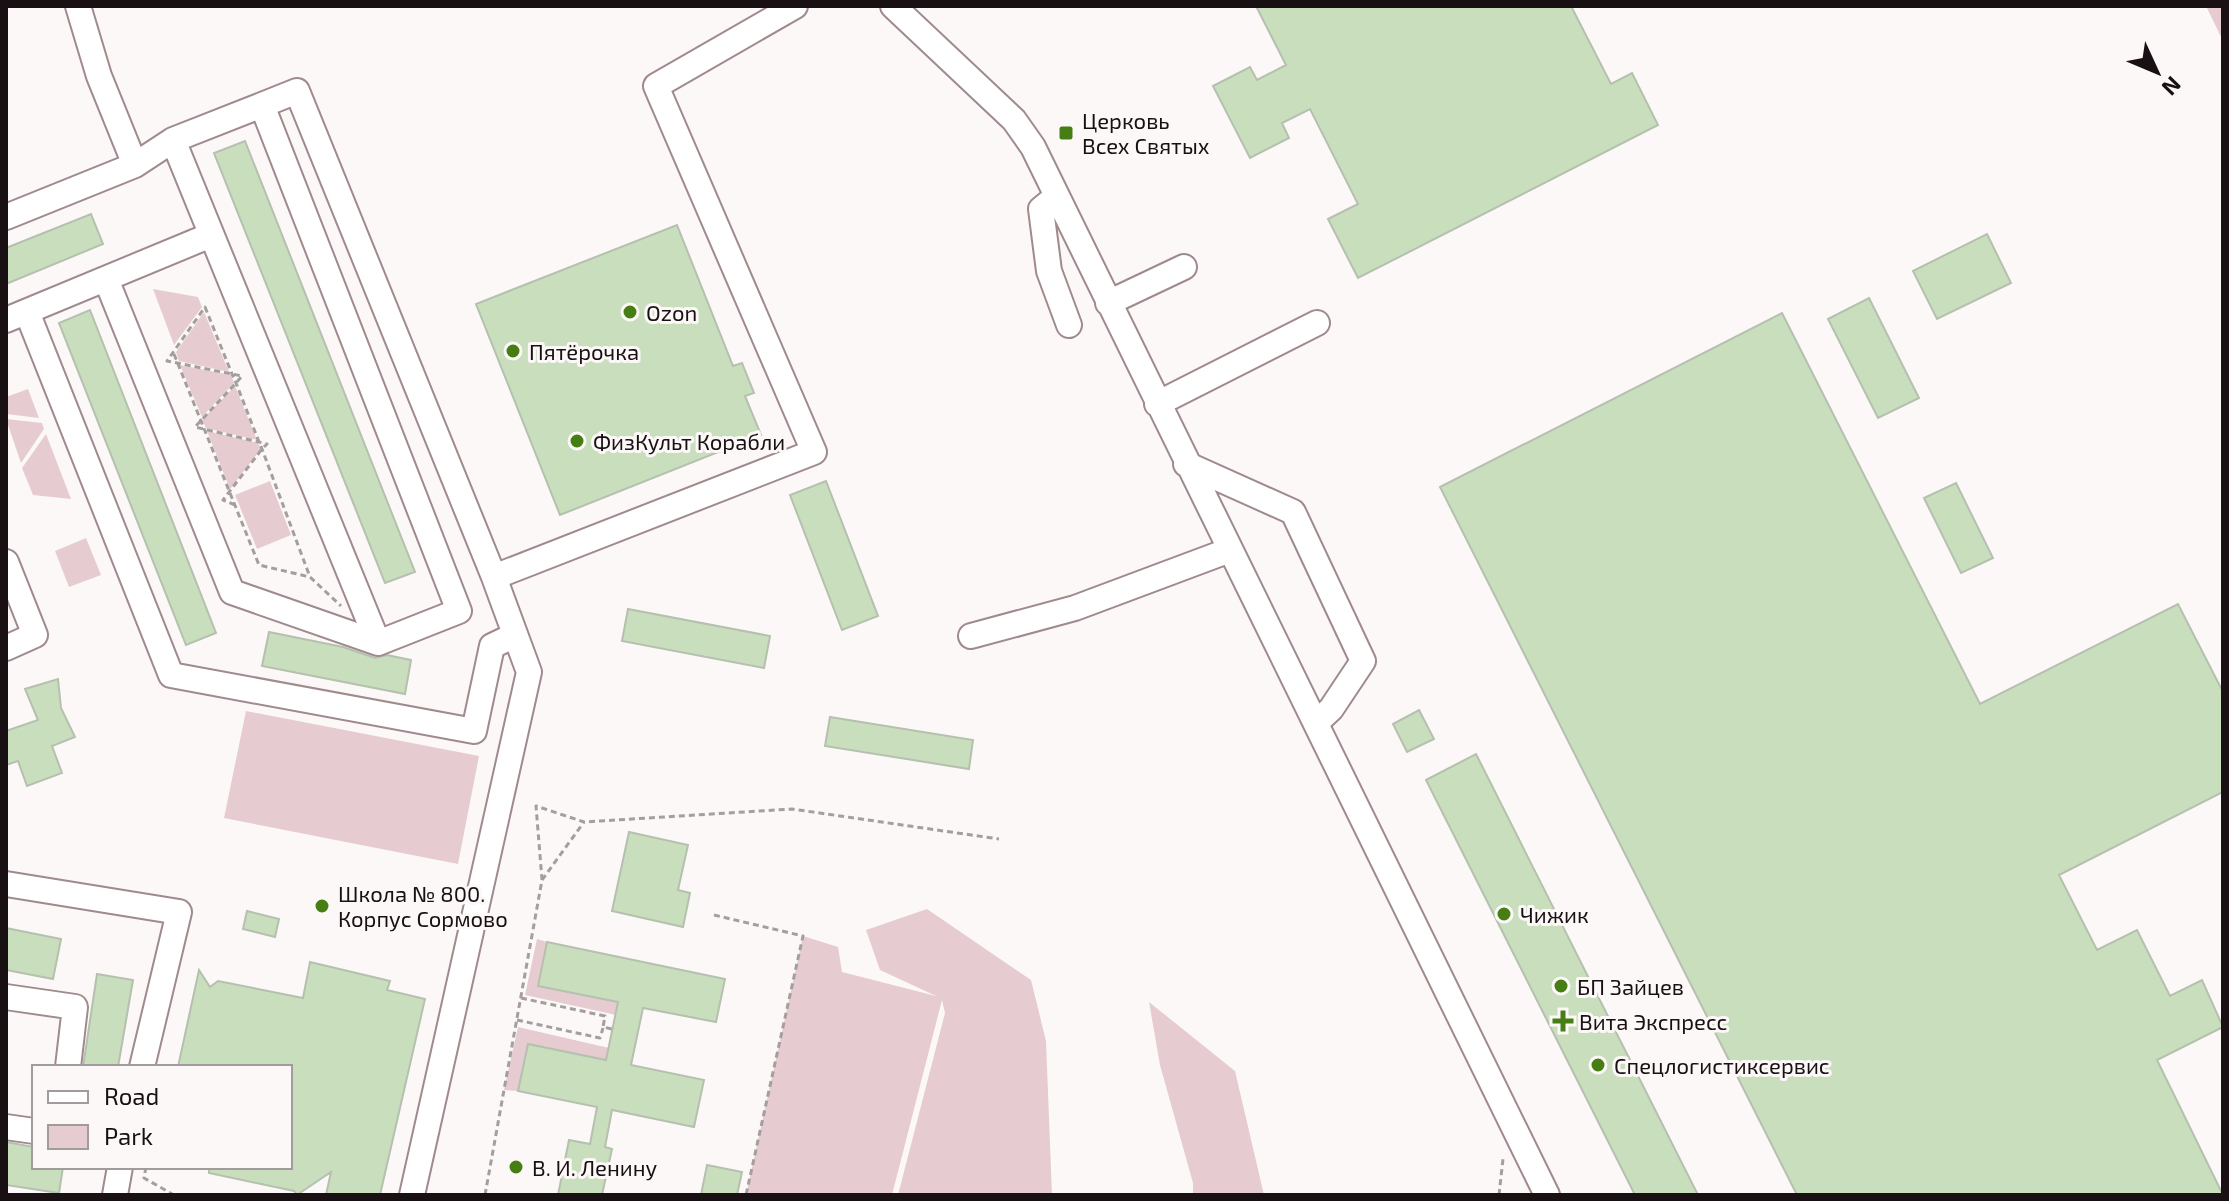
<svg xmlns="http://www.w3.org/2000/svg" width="2229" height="1201" viewBox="0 0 2229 1201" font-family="'Exo 2',sans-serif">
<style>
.green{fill:#e6ccd0}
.building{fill:#c9debd;stroke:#b5c0af;stroke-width:2}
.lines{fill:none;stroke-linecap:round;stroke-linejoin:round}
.minor-casing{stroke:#9f8a8d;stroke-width:28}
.path{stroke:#a49e9f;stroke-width:3;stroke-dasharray:6 4;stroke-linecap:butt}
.minor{stroke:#fff;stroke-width:24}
.poi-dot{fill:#477e14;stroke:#fcf8f8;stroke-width:3}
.labels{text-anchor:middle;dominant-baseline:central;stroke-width:6;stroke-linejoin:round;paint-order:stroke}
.poi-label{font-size:22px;fill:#181012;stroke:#fcf8f8;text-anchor:start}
</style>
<rect width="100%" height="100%" fill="#fcf8f8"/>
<path class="green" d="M2206 6H2223V41Z
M153 289 198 297 202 307 174 345Z
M204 312 229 372 179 361 176 352Z
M180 365 231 375 234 383 202 417Z
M235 386 257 440 206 428 202 420Z
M28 389 39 418 6 414V397Z
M6 419 42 423 44 429 21 463Z
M207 431 258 443 261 449 230 489Z
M46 434 71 499 33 495 22 468Z
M270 481 291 535 257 549 235 495Z
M86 538 101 575 69 587 55 551Z
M246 711 479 756 458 864 224 818Z
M927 909 1031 980 1046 1041 1052 1195H898L945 1013 942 1000 892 1195H746L803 936 838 947 842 972 936 996 880 970 866 930Z
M537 939 547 942 538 986 618 1002 616 1015 525 995Z
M1149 1002 1235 1071 1264 1195H1193V1183L1160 1065Z
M518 1027 609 1048 606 1060 528 1044 518 1091 504 1090Z"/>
<path class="building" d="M1256 6H1571L1611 84 1632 73 1658 125 1358 278 1328 219 1358 204 1310 109 1282 123 1289 138 1250 158 1213 86 1250 67 1257 80 1286 65Z
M245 141 415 572 385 583 214 153Z
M91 214 103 244 6 284V248Z
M677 225 733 366 742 363 754 393 745 396 761 435 560 515 476 304Z
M1987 234 2011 283 1937 319 1913 271Z
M1869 298 1919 398 1878 418 1828 319Z
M90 310 216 633 186 645 59 323Z
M1782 313 1980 704 2178 604 2223 692V792L2059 875 2097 950 2137 930 2170 996 2202 980 2223 1027 2157 1060 2223 1195H1797L1440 487Z
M826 481 878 616 842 630 790 495Z
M1956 483 1993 558 1961 573 1924 498Z
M628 609 770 636 764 668 622 641Z
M269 632 343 647 375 658 387 655 411 660 405 694 262 666Z
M58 679 61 708 75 737 52 746 62 773 27 786 18 761 6 765V731L38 720 25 689Z
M1419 710 1434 739 1407 752 1393 724Z
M830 717 973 740 969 769 825 746Z
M1476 754 1698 1195H1635L1426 780Z
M629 832 688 845 678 890 690 893 683 927 612 911Z
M247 911 279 919 275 937 243 929Z
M6 928 61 939 53 979 6 970Z
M547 942 725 979 716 1022 643 1008 631 1065 704 1080 694 1127 612 1110 605 1147 612 1149 602 1195H558L569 1140 590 1144 597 1107 518 1091 528 1044 606 1060 618 1002 538 986Z
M310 962 390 981 387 990 425 999 380 1195H326L331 1172 297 1195 294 1191 209 1173V1167H290V1067H178L199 970 210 987 218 981 303 998Z
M97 974 133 980 118 1067H83Z
M6 1142 34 1147V1167H63L59 1193 6 1185Z
M707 1165 742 1172 737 1195H701Z"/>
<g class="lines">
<g class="minor-casing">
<path id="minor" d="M78 6 99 76 135 165 173 140 378 643
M893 6 1014 120 1033 147 1547 1195
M262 105 297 91 494 577
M1057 196 1041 209 1049 271 1069 325
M6 217 135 165
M106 279 232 592 378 643 459 611 262 105 173 140
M1108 303 1184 267
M27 312 171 675 474 731 492 646 515 635
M6 320 211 235
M1157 404 1317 323
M1186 464 1293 512 1363 661 1331 709 1316 723
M6 562 35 635 6 648
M971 636 1075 608 1230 550
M6 884 179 912 142 1067
M6 997 75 1007 68 1067
M6 1127 34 1131
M115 1195 120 1167
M412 1195 529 672 494 577 814 452 656 86 795 6"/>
</g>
<path class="path" d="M174 354 259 565 310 577
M235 505 223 500 262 449 267 444 259 442 195 427 236 383 242 376C217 371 192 366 167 361L205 307 232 374 236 383 259 442 262 449 310 577 341 606
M542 880 584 822
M714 915 803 936 746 1195
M521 998 605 1016 603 1027 612 1029
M517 1020 600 1038 603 1028
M146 1167 144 1178 174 1195
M485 1195 542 880 536 806 584 822 792 809 999 839
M1499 1195 1503 1159"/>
<use href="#minor" class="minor"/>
</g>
<g class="poi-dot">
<rect x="1058" y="125" width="16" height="16" rx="4"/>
<circle cx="630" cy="312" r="8"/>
<circle cx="513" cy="351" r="8"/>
<circle cx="577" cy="441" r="8"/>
<circle cx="322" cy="906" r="8"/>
<circle cx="1504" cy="914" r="8"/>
<circle cx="1561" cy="986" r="8"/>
<path d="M1559 1009h8v8h8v8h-8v8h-8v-8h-8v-8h8z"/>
<circle cx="1598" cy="1065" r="8"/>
<circle cx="516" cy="1167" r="8"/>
</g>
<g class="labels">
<g class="poi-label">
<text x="1082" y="120">Церковь<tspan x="1082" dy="25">Всех Святых</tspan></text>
<text x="646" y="312">Ozon</text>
<text x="529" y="351">Пятёрочка</text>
<text x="593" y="441">ФизКульт Корабли</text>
<text x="338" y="893">Школа № 800.<tspan x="338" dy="25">Корпус Сормово</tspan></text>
<text x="1520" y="914">Чижик</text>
<text x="1577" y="986">БП Зайцев</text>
<text x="1579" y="1021">Вита Экспресс</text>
<text x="1614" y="1065">Спецлогистиксервис</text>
<text x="532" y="1167">В. И. Ленину</text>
</g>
</g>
<rect width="2229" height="1201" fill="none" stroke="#181012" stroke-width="16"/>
<rect x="32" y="1065" width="260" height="104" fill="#fcf8f8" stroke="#a19b9c" stroke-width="2"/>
<rect x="48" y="1091" width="40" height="12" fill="#ffffff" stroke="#a19b9c" stroke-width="2"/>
<text x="104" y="1105" font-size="24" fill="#181012">Road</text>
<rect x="48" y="1125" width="40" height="24" fill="#e6ccd0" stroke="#a19b9c" stroke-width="2"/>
<text x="104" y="1145" font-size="24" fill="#181012">Park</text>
<g transform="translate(2157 72) rotate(134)" stroke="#fcf8f8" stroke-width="6" paint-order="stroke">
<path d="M0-6L14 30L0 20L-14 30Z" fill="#181012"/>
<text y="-12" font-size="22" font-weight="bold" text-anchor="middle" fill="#181012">N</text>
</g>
</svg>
